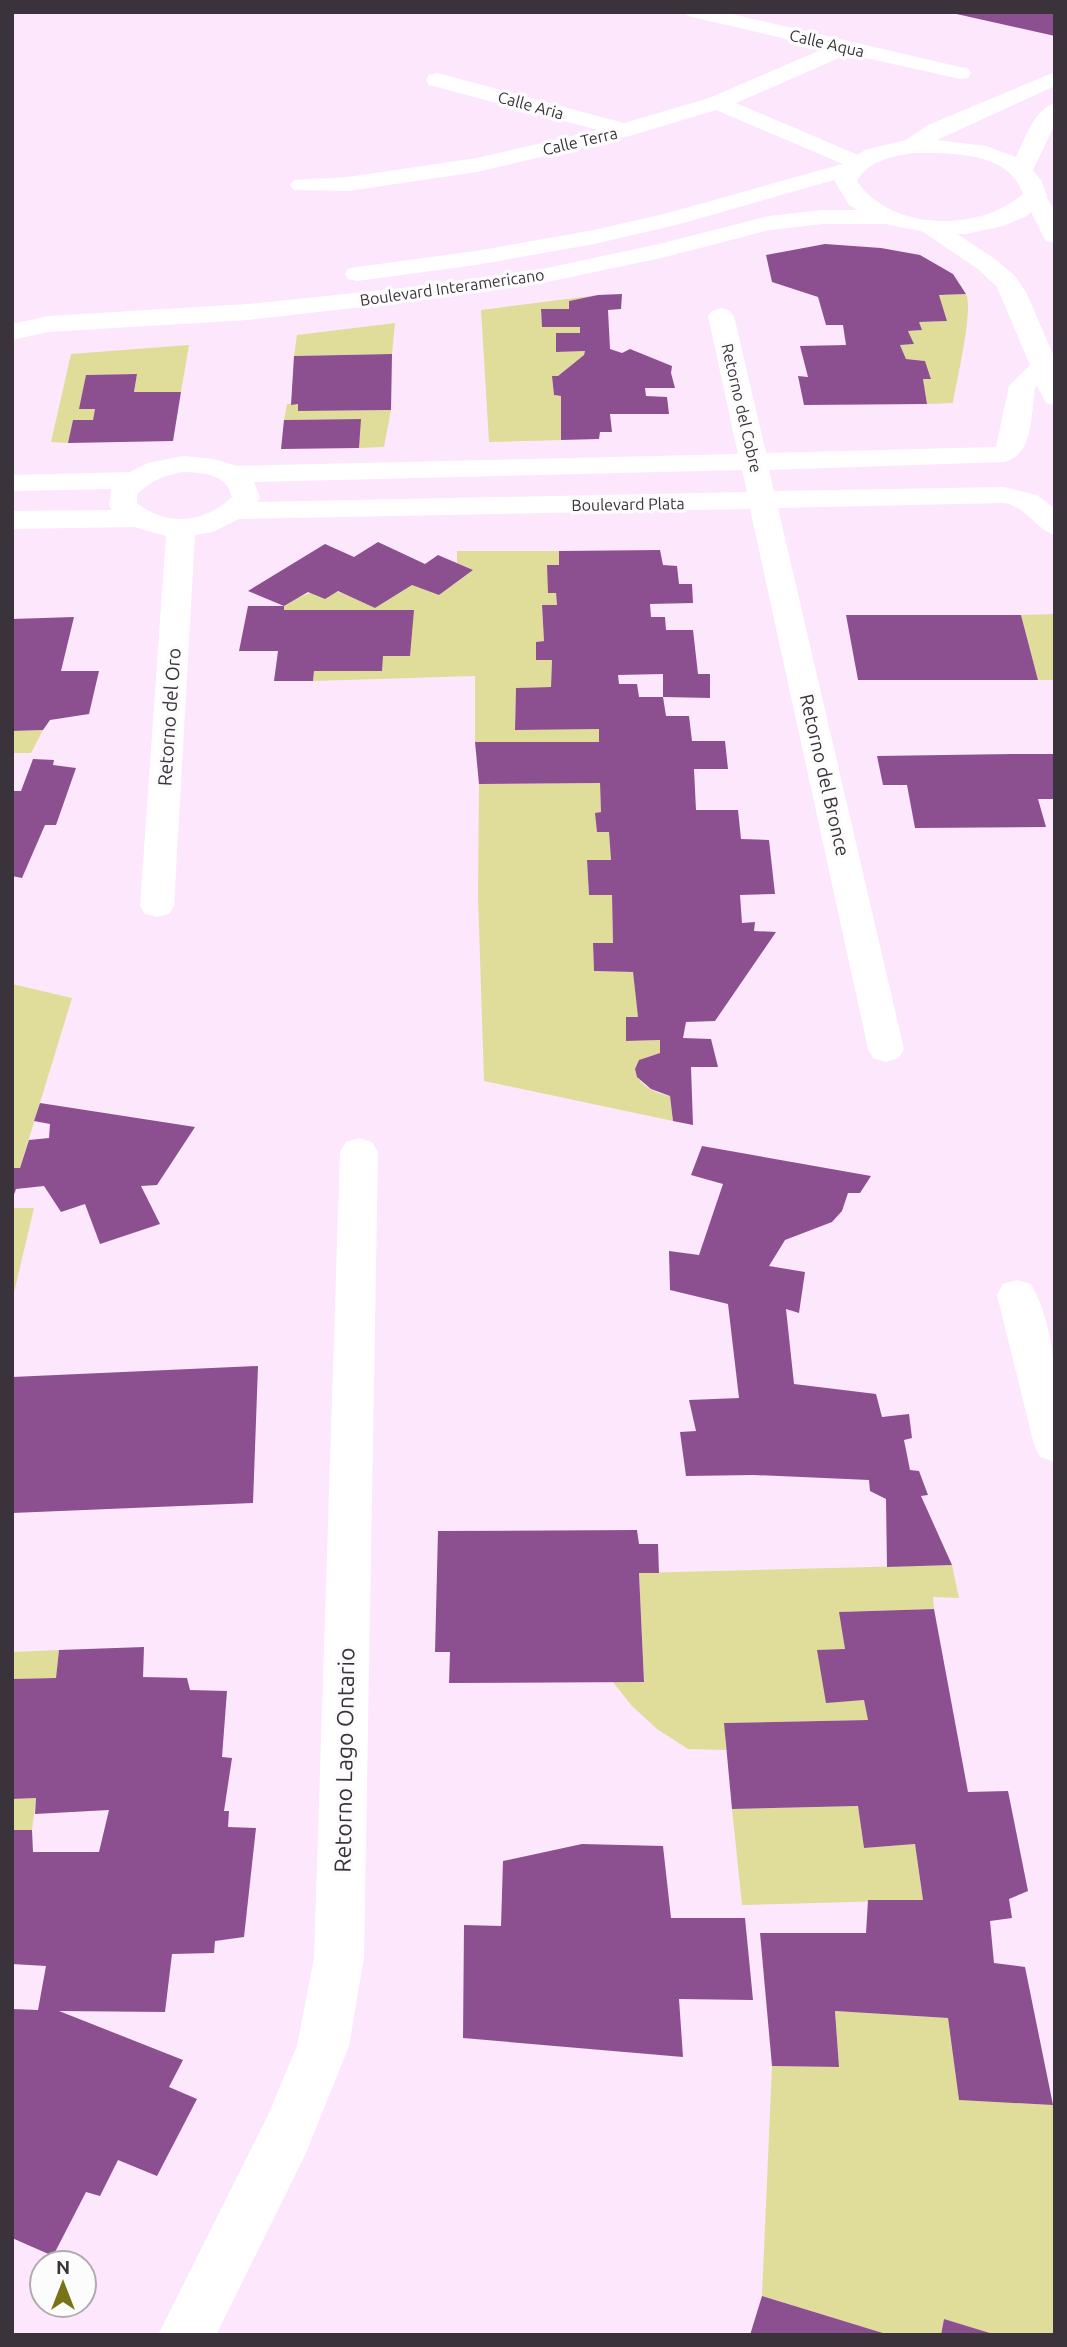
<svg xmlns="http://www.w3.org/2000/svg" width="1067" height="2347" viewBox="0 0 1067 2347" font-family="Ubuntu,sans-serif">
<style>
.green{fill:#e0dd9a}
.building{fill:#8c5090;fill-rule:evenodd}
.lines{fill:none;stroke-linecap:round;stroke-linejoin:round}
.minor{fill:#fff;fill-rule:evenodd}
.major{fill:#fff;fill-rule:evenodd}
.labels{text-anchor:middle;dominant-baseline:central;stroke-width:7;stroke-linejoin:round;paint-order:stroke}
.far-street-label{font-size:16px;fill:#3b333b;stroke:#fcfcfc}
.street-label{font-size:19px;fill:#3b333b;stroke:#fcfcfc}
.near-street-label{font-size:23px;fill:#3b333b;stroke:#fcfcfc}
</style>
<rect width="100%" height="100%" fill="#fde7fd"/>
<path class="green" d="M966 294C974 309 956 383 953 403L927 404 923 379 931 378 925 361 906 359 900 345 914 344 908 331 921 330 919 322 947 321 939 295Z
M598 295 569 301V309L541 310 542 327H580V333H556V352L585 351 584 355 558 376H552L554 395 561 396V440L489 442 481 310Z
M395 323 392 354 294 356 297 335Z
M189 345 181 392H134L137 374 86 375 80 408 95 409 93 420 73 421 68 443 51 442 71 354Z
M287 404H298V411L391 410 384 447 359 448 360 419 284 420Z
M457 551H559V565H548L549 593H556L557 605 542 606 544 641 536 642 537 660H552L551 687 516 688 515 729H599V742H475V676L313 681 314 671 383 656 414 611 284 610V606C325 581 334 589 375 608L412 585 439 595 473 570 457 563Z
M1055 614V680H1038L1021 615Z
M43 730 31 753H12V731Z
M600 783 601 812 596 813 597 832H609L611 860 587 861 589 894 612 895 613 943H593L594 971 633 972 638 1017H626L627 1041 660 1040V1053L639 1060 635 1069C638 1086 655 1093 670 1096L673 1121 484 1081 478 896 479 784Z
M12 984 72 998 20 1168H12Z
M12 1208H34L12 1301Z
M952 1565 959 1598 933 1597 934 1609 840 1612 845 1649 826 1702 864 1700 868 1720 725 1723 726 1750 688 1749 657 1729 631 1705 613 1682H644L639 1573Z
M59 1650 56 1678 12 1679V1652Z
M36 1798 32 1830H12V1799Z
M858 1806 864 1848 915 1844 923 1900 742 1905 732 1809Z
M835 2011 948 2018 959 2100 1055 2105V2335H995L944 2319 941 2335H888L762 2296 772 2066 839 2067Z"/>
<path class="building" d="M952 12H1055V36L952 13Z
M825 244 881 248 920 255 953 274 966 294 939 295 947 321 919 322 922 330 908 331 914 344 900 345 906 359 925 361 931 379H923L927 404 804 405 798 376 808 377 800 346 846 345 843 325H826L818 297 772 282 766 255Z
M622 294 621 309 608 310 610 349 622 353 630 349 672 366 671 373 675 388H645L646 396 667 397 669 414H610L612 432H600L599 439 561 440V396L554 395 552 376H558L584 355 585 351 556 352V333H580V327H542L541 309H569V301L598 295Z
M392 354 391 410 298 411V404L291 405 294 356Z
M137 374 134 392H181L173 441 68 443 73 420H93L95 409H79L86 375Z
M361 419 359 448 281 449 284 420Z
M378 542 425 564 438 555 473 570 439 595 412 585 375 608 338 591 325 599 308 592 284 606V610H414L410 656H383L382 671H314L313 681H274L278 651H239L248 606H284L248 591 325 544 354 557Z
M660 550 663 565 677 566 679 584H692L693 603 650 604 651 617H665L666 630H693L698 674H710V698L663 697 666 716H689L692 741H725L728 769H694L696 810H738L741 839 769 840 775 894 740 895 742 923 755 922 754 931 776 932 715 1021 686 1022 683 1038 711 1039 718 1067H691L693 1125 673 1121 670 1096 651 1089 637 1077 635 1069 639 1060 660 1053V1040L626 1041V1017H638L633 972 594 971 593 943H613L612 895H589L587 860H611L609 832H597L595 813 601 812 600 783 479 784 475 742H599V729L515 730 516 688 551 687 552 660H536V642L544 641 542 605H557L556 593H548L547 565H559V551ZM663 674V697H639L637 684H619L618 675Z
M846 615H1021L1038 680H858Z
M74 617 61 671H99L89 714 50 720 43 730 12 731V619Z
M1012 754H1055V799H1038L1046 827 915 828 907 785H883L877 756Z
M33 759 54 760 53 765 76 768 56 825H45L22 878 12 876V791H21Z
M40 1103 195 1127 157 1185 141 1186 160 1224 100 1244 85 1204 61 1212 44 1186 16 1189 12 1200V1168H20L29 1140 49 1138 50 1124 34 1121Z
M702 1146 871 1176 860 1193H848L842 1211 832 1222 785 1240 769 1266 805 1272 799 1313 786 1309 794 1384 876 1394 882 1417 909 1414 912 1438 904 1440 910 1470 919 1471 928 1495 921 1496 952 1565 887 1567 886 1499 870 1491 869 1480 754 1475 686 1476 680 1432 696 1431 689 1400 739 1398 728 1304 670 1290 669 1251 699 1255 723 1184 691 1175Z
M258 1366 253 1503 12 1513V1377Z
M637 1530 639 1544H658L659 1573H639L644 1682 449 1683 450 1652H435L438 1531Z
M934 1609 968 1792 1008 1791 1028 1891 1009 1899 1012 1918 990 1921 994 1963 1025 1967 1053 2105 959 2100 948 2018 835 2011 839 2067 772 2066 760 1933H866L868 1900H923L915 1844 864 1848 858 1806 732 1809 724 1723 868 1720 864 1700 826 1703 817 1650 845 1649 839 1612Z
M144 1647 143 1677 187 1678 190 1690 227 1691 222 1757 232 1758 224 1811H229L228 1827 256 1828 244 1937 215 1941 214 1953 172 1954 165 2012 59 2011 183 2060 169 2087 197 2099 157 2176 118 2160 100 2196 86 2192 53 2256 12 2238V2009L38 2010 46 1966 12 1964V1830H32L33 1852H99L109 1810 35 1814 36 1798 12 1799V1679L56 1678 59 1650Z
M582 1844 663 1846 671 1918H745L753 2000 679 1999 683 2057 463 2038 464 1925 501 1926 503 1861Z
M762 2296 886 2334V2335H750Z
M944 2319 993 2334V2335H941Z"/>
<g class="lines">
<path class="minor" d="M685 12H723L960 67 968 68 971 73 968 78 960 79 848 54 736 103 865 158 868 163 865 168 857 170 716 110 633 135 477 172 348 191 294 190 290 185 294 180 348 177 477 158 598 130 429 85 426 80 429 75 437 73 624 123 709 98 825 48 688 16Z
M1035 189 1043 191 1055 212V243L1046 241 1043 236 1023 196 1027 191Z
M931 220 939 222 995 259 1015 276 1026 292 1055 359V405L1046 403 1037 386 1035 388C1031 414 1034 455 1004 462L769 470 774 491 1004 487 1037 495 1055 509V535C1035 529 1026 506 1004 503L778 508 904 1049 899 1058 886 1062 873 1058 868 1049 750 509 239 519 213 532 195 535 174 906 169 914 157 917 145 914 140 906 166 536 134 527 12 529V511L112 510 109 506 111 489 12 491V475L130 472 148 463 183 456 214 459 237 466 738 454 708 316 712 311 721 308 730 311 734 316 766 453 996 447 1009 386 1030 365 997 287 978 269 923 232 919 227 923 222ZM742 470 747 492 257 502 260 498 254 482ZM183 472C203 473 226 473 232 497 205 523 167 527 137 503V494C151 481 165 475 183 472Z
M359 1138 372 1142 378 1152 364 1958 349 2046 306 2153 216 2335H158L268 2115 297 2046 314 1958 340 1152 346 1142Z
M1017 1280 1031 1284C1061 1338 1055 1403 1055 1462L1040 1457 1034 1445 997 1295 1003 1284Z"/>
<path class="major" d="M1055 72V86L937 140 986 146 1016 157C1025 139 1034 109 1055 103V124L1033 170 1041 180 1047 196 1027 216 1003 226 966 234H935L885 224H823L770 230 661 258 547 282 432 299 248 320 48 332 12 340V324L48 316 248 304 432 285 547 268 659 244 769 216 823 210H857L849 205 834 180 680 224 594 244 476 265 357 281 348 279 345 274 348 269 357 267 476 251 594 230 664 214 846 163 865 150 906 140 928 125ZM913 153C951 153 1009 151 1023 194 979 233 890 231 857 181 869 160 891 157 913 153Z"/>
</g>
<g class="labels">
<g class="far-street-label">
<text transform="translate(827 43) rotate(13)">Calle Aqua</text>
<text transform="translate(531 105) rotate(15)">Calle Aria</text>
<text transform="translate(580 141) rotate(-13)">Calle Terra</text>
<text transform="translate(452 287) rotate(-8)">Boulevard Interamericano</text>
<text transform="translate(742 408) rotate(77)">Retorno del Cobre</text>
<text transform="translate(628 504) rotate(-1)">Boulevard Plata</text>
</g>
<g class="street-label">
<text transform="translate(169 717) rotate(-86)">Retorno del Oro</text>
<text transform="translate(825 775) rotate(77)">Retorno del Bronce</text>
</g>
<g class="near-street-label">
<text transform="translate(344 1760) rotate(-89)">Retorno Lago Ontario</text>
</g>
</g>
<rect width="1067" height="2347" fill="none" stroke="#3b333b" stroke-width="28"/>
<g transform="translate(63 2284)"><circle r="33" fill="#fcfcfc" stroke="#afacaf" stroke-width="2"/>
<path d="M0-5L12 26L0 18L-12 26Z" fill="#787316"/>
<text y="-10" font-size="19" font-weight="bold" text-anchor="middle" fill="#3b333b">N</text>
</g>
</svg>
